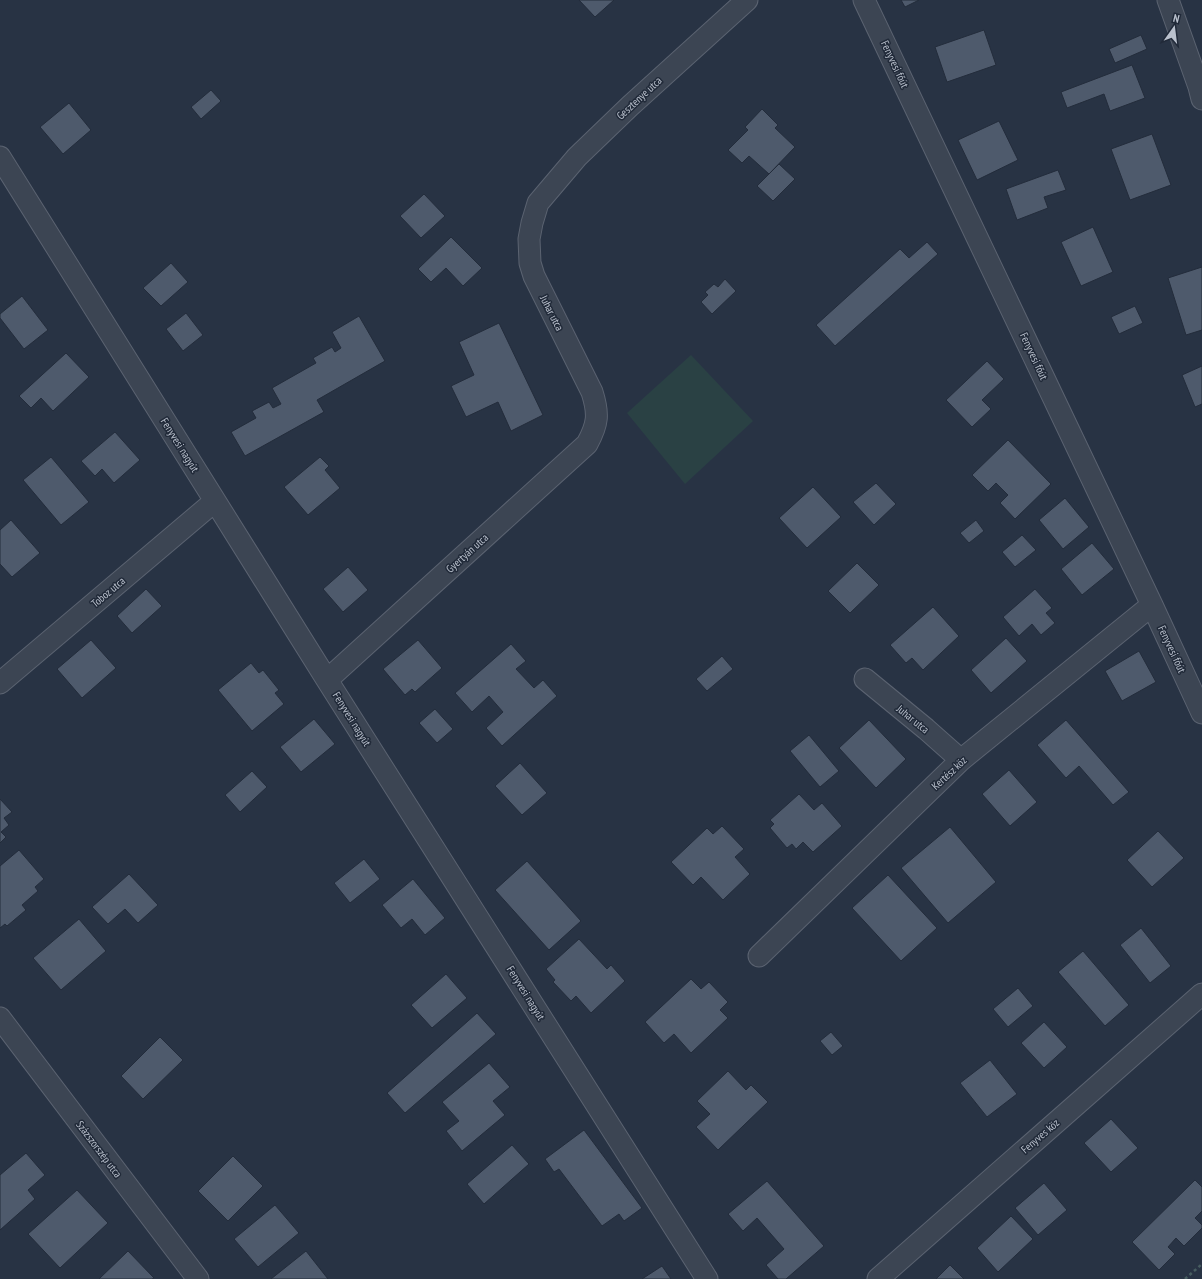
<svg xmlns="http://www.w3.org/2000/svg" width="1202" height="1279" viewBox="0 0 1202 1279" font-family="'PT Sans Narrow',sans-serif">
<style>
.green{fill:#2a4144}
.building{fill:#4e5a6c;stroke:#232c3b}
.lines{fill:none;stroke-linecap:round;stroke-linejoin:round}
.minor-casing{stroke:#5b6371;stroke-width:23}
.path{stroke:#485e61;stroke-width:2.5;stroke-dasharray:3 3;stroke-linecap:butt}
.minor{stroke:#3c4553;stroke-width:21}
.labels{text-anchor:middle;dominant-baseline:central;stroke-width:3;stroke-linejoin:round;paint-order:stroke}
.street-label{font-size:11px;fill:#bac1cd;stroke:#212a39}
</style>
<rect width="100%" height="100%" fill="#283344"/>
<path class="green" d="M691 355 753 421 685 484 627 413Z"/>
<path class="building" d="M579 0H614L595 17Z
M901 0H919L905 7Z
M984 30 996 65 947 82 935 47Z
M1141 35 1147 49 1115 63 1109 49Z
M1132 65 1145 98 1110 111 1104 94 1067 108 1061 92Z
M211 90 221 101 201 119 191 107Z
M69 103 91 130 63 154 40 127Z
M762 109 778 125 775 128 795 147 769 174 749 156 742 163 728 150 748 130 745 127Z
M999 121 1018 160 977 180 958 140Z
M1152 134 1171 185 1130 200 1111 149Z
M779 164 795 179 773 201 757 186Z
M1058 170 1066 190 1044 197 1048 208 1017 220 1006 189Z
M424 194 445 216 421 238 400 216Z
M1093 227 1113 272 1081 286 1061 242Z
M451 237 482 268 463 286 446 268 431 282 418 269Z
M927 242 938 254 835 346 816 325 900 249 909 258Z
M171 263 188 282 161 306 143 288Z
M1202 267V330L1186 335 1168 278Z
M725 279 736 291 712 314 701 302 708 295 705 292 714 284 718 287Z
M22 296 48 330 24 349 0 318V314Z
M1135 306 1143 323 1119 334 1111 317Z
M186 313 203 335 183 351 166 329Z
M359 316 385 361 317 400 324 412 245 456 231 432 256 418 252 411 269 402 273 408 281 404 272 388 316 363 313 358 332 347 335 352 341 348 332 332Z
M499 323 543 415 511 431 498 402 466 417 451 386 474 375 459 342Z
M66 353 89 377 53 411 41 398 31 408 19 396Z
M987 361 1004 379 982 400 991 409 972 427 946 400Z
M1202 366V404L1195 407 1182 375Z
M115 432 140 460 114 483 102 469 95 476 81 461Z
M1008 440 1051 484 1015 519 1000 503 1008 495 996 483 988 491 972 475Z
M51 457 89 502 61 525 23 480Z
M320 457 329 466 325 470 340 488 308 515 284 487Z
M876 483 896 504 874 525 853 502Z
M813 487 841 517 807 548 779 518Z
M1065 498 1089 527 1063 549 1039 520Z
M11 520 40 553 12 577 0 564V530Z
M976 520 984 531 969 543 960 533Z
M1022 535 1036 550 1015 567 1002 552Z
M1092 543 1114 569 1082 595 1061 569Z
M857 563 879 585 850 613 828 591Z
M348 567 368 590 343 612 323 589Z
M146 589 162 606 132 633 117 616Z
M1035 589 1052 608 1046 613 1055 623 1041 635 1032 624 1019 636 1003 617Z
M933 607 959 636 923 670 912 658 906 663 890 645Z
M1006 638 1027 661 991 693 971 670Z
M91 640 116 668 82 698 57 669Z
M418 640 442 668 415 692 412 689 405 695 383 669Z
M511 644 526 661 516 669 534 688 543 680 557 696 502 746 486 728 503 712 489 696 472 712 455 693Z
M1139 651 1156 682 1122 701 1105 671Z
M722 656 733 669 707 691 696 679Z
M251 663 259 673 263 670 279 690 275 693 284 704 252 731 218 690Z
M435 709 453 729 437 743 419 723Z
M314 719 335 744 301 772 280 747Z
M869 720 906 759 876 788 839 748Z
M1066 720 1129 792 1113 805 1079 766 1066 778 1037 745Z
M809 735 839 771 820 787 790 751Z
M520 763 547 793 522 815 495 786Z
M1009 770 1037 802 1010 826 982 794Z
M252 771 267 787 240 812 225 795Z
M799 794 814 810 822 803 842 826 813 852 803 842 796 849 792 844 787 848 770 828 774 824 770 820Z
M0 799 12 812 4 818 9 825 1 832 6 837 0 843Z
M722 826 744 849 735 857 750 874 723 900 701 877 693 885 671 862 707 828 713 834Z
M950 827 996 882 948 923 901 868Z
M1158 831 1184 858 1152 887 1127 860Z
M19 850 44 879 35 887 38 891 22 905 26 910 7 926 5 924 0 928V866Z
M364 859 380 879 350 903 334 883Z
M527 861 581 921 549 950 495 890Z
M129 874 158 905 138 923 125 909 108 924 92 907Z
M888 875 937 928 901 961 852 908Z
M413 879 445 918 425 935 412 919 401 928 382 905Z
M79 919 106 951 61 990 33 958Z
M1141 928 1171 966 1150 983 1120 945Z
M579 939 607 969 611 965 625 981 591 1013 576 996 571 1001 553 982 555 980 546 969Z
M1083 951 1129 1005 1105 1026 1058 972Z
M446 974 467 998 432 1028 411 1005Z
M691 979 701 989 709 982 728 1002 720 1010 728 1018 691 1053 674 1034 664 1043 645 1022Z
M1018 988 1033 1006 1008 1027 993 1009Z
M477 1013 496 1034 405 1113 387 1093Z
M1044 1022 1067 1047 1044 1068 1021 1043Z
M831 1032 843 1046 832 1055 820 1041Z
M160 1037 183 1060 143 1099 121 1076Z
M990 1060 1017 1094 987 1117 960 1083Z
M489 1063 510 1087 493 1101 505 1115 462 1151 446 1131 459 1121 442 1102Z
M728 1071 746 1090 751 1085 768 1102 718 1150 696 1127 710 1114 697 1101Z
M1111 1119 1138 1148 1111 1172 1084 1143Z
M584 1130 642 1208 624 1221 619 1214 602 1226 559 1169 554 1172 545 1159Z
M512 1145 529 1164 484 1204 467 1184Z
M26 1153 45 1175 28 1190 35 1199 0 1230V1175Z
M233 1156 263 1186 228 1221 198 1191Z
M1195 1180 1202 1187V1211L1195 1218 1202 1225V1228L1184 1246 1176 1238 1168 1247 1175 1254 1159 1270 1132 1242Z
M767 1181 824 1246 786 1279H778L766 1265 784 1249 757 1218 743 1231 728 1214Z
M1044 1183 1067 1210 1038 1235 1015 1208Z
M77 1190 108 1223 60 1268 28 1234Z
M275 1205 299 1233 258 1267 234 1239Z
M1011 1216 1033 1239 998 1272 977 1248Z
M128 1251 154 1278 152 1279H99Z
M306 1251 328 1279H271Z
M950 1265 964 1279H936Z
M662 1266 671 1279H642Z"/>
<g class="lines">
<g class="minor-casing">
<path id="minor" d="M864 0 1152 605 1202 713
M1168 0 1199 87 1202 99
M0 157 327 680 707 1279
M865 679 926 729 961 760
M327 680 587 444C598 424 599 414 592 392L534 276 530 263 529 239 532 223 538 203 577 157 630 106 747 0
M0 683 215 501
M759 956 961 760 1152 605
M0 1018 198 1279
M878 1279 1202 994"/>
</g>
<path class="path" d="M1185 1279 1202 1264"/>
<use href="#minor" class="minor"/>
</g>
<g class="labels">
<g class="street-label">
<text transform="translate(895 64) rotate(65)">Fenyvesi főút</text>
<text transform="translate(639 98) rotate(-43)">Gesztenye utca</text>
<text transform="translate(552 313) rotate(63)">Juhar utca</text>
<text transform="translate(1034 356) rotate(65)">Fenyvesi főút</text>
<text transform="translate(180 445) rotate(58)">Fenyvesi nagyút</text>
<text transform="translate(467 553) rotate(-42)">Gyertyán utca</text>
<text transform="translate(108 592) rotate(-40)">Toboz utca</text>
<text transform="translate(1172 649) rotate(65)">Fenyvesi főút</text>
<text transform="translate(352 719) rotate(58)">Fenyvesi nagyút</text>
<text transform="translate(913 719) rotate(39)">Juhar utca</text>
<text transform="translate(949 773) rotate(-43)">Kertész köz</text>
<text transform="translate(526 993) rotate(58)">Fenyvesi nagyút</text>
<text transform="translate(1040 1136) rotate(-41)">Fenyves köz</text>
<text transform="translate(99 1149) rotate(53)">Százszorszép utca</text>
</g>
</g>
<g transform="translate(1174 28) rotate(14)" stroke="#212a39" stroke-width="3" paint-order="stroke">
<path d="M0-3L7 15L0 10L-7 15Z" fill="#bac1cd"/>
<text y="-6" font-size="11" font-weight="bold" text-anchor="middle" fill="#bac1cd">N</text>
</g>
</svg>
